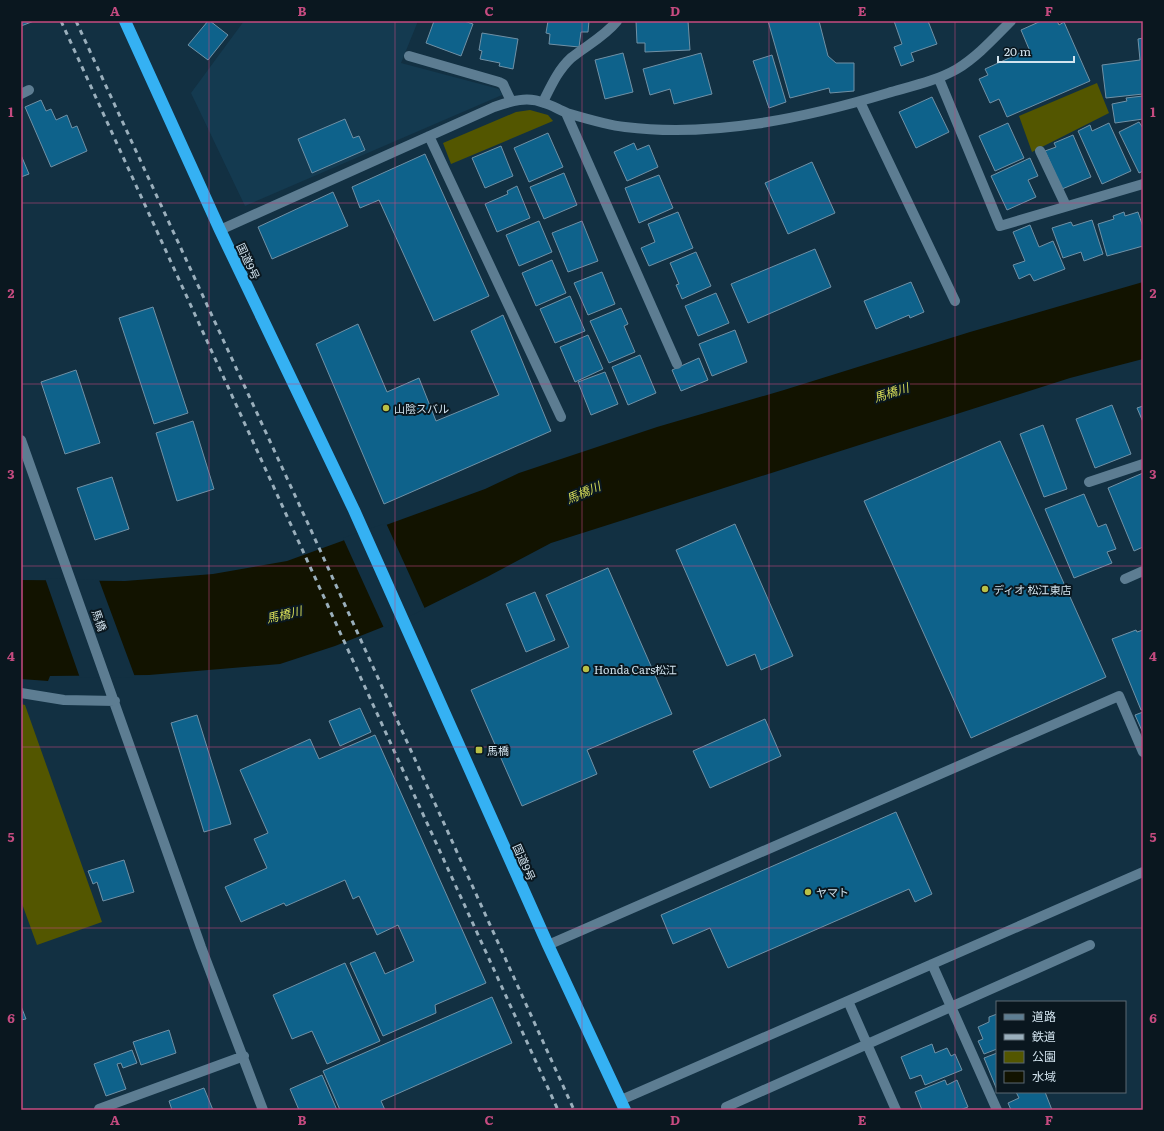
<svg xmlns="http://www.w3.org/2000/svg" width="1164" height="1131" viewBox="0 0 1164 1131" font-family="Literata,'Noto Sans JP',serif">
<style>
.built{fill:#143a50}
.green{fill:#535600}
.water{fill:#121300}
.pier{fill:#123042}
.building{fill:#0e628b;stroke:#7091a6}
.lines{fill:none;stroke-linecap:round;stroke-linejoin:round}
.minor{stroke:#5d7d92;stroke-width:10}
.highway{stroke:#35b1f3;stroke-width:12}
.rail{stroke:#9aafbc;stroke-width:3;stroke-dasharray:5 5;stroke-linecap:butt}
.grid{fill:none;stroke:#c64b80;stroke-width:1;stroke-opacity:0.55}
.poi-dot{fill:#b9c046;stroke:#0a171f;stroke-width:1.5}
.labels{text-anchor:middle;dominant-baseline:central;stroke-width:4;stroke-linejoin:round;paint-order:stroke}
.street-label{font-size:11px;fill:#d2e3ee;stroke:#0a171f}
.poi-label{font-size:11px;fill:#d2e3ee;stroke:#0a171f;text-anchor:start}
.water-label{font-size:12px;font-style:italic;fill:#d4db58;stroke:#0a171f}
.neatline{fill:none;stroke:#c64b80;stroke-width:1.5}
.grid-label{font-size:13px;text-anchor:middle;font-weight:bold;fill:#c64b80}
</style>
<rect width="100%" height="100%" fill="#123042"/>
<path class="built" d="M244 21H418L401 63 499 89 502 95 245 206 191 93Z"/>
<path class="green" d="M1097 83 1109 113 1032 152 1019 116Z
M530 110 548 115 553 121 451 164 443 143 516 112Z
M21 704 25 705 102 922 37 945 21 901Z"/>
<path class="water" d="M1143 282V359L1070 378 551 543 487 577 398 621 335 646 280 664 149 675 50 676 48 681 21 679V580L125 581 213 574 287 561 485 489 519 473 657 427 784 390 970 332Z"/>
<path class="pier" d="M386 523 425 609 384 628 343 538Z
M45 578 99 580 135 677 80 678Z"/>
<path class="building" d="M21 21H34L21 26Z
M208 21H210L228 35 208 60 188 45Z
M434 21H464L473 24 461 56 426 43Z
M548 21H589L588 32H581L579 47 549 44 550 34 546 33Z
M636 21H688L690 50 645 52V43H637Z
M768 21H819L828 56 836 63H854V91L830 93 829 88 790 98Z
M894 21H928L937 44 911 53 914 61 901 66 894 47 902 44Z
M1041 21H1057L1059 25 1064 22 1090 81 1007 117 999 99 990 103 979 79 988 75 985 69 1029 49 1021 30Z
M482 33 518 39 513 69 499 66 500 63 480 59 482 51 479 50Z
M1143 38V94L1106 98 1102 65 1140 60 1138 39Z
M623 53 633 92 605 99 595 60Z
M701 53 712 94 674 104 670 89 650 95 643 69Z
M772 55 786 102 769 108 753 61Z
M1143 96V119L1115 123 1112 104 1127 101 1126 98Z
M932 97 949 132 916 148 899 112Z
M41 100 46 111 51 109 56 120 67 115 72 128 77 126 87 151 51 167 25 107Z
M345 119 353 138 359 136 365 150 312 173 298 139Z
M1139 122 1143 128V171L1139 173 1119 132Z
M1008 123 1024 158 995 171 979 136Z
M1109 123 1131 171 1102 184 1078 131 1090 125 1092 131Z
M548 133 563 167 529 182 514 148Z
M1073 135 1091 177 1062 189 1045 151 1056 147 1054 143Z
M634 143 637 150 649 145 658 167 627 181 614 152Z
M501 146 513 176 485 188 472 158Z
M425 154 489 296 434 321 379 200 360 208 352 187Z
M21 155 29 174 21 177Z
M1030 158 1038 176 1028 180 1036 197 1007 210 991 176Z
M812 162 835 213 788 234 765 183Z
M564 173 577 205 544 219 530 187Z
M659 175 673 208 639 223 625 188Z
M517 186 530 218 497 232 485 204 508 194 507 191Z
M333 192 348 226 272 259 258 227Z
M678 212 693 248 649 266 641 248 655 242 648 224Z
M1124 212 1125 216 1138 212 1143 227V246L1107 256 1098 224 1114 219 1113 216Z
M1092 220 1103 254 1084 261 1081 252 1063 258 1052 228 1071 222 1073 226Z
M539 221 552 252 519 266 506 235Z
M582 221 598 261 568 272 552 233Z
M1030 225 1039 247 1053 241 1065 269 1034 281 1030 274 1019 279 1013 265 1025 261 1013 232Z
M815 249 831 287 748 323 731 284Z
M696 252 711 286 682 299 676 285 679 284 670 263Z
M552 260 566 293 536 306 522 273Z
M602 272 615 304 588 315 574 283Z
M911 282 924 312 910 318 909 315 876 329 864 301Z
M716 293 729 323 698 336 685 306Z
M570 296 585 331 555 343 540 309Z
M153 307 188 413 154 424 119 318Z
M621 308 628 324 624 326 635 352 609 363 590 321Z
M503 315 551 431 384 504 316 344 358 324 387 392 419 378 436 421 499 395 471 331Z
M735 330 747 362 712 376 699 344Z
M588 335 603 369 575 382 560 347Z
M640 355 656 393 628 405 612 367Z
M699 358 708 380 681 391 672 370Z
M76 370 100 443 65 454 41 382Z
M605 372 618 404 591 415 578 382Z
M1112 405 1131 454 1095 468 1076 419Z
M1143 406V422L1137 408Z
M193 421 214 489 177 501 156 433Z
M1043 425 1067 489 1044 497 1020 434Z
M1000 441 1106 677 971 738 864 501Z
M1143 473V547L1134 551 1108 488Z
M112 477 129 529 95 540 77 488Z
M1084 494 1098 527 1106 524 1116 549 1107 552 1112 563 1074 578 1045 509Z
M735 524 793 656 761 670 755 654 727 666 676 550Z
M608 568 672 714 587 750 597 774 522 806 471 690 569 647 546 595Z
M535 592 555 640 526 652 506 604Z
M1136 630 1137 632 1143 630V709L1141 710 1112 639Z
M360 708 371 732 340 746 329 721Z
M1143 712V733L1135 715Z
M197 715 231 824 204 832 171 723Z
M765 719 781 756 710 788 693 751Z
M375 735 486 983 435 1005 436 1013 383 1036 350 963 375 952 385 974 414 961 398 925 377 935 359 896 353 899 345 880 286 906 284 903 241 922 225 887 267 868 254 839 268 833 240 770 310 739 319 759Z
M896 812 932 894 915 902 909 889 728 968 710 928 673 944 661 915Z
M124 860 134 892 103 901 97 882 93 884 88 871Z
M345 963 380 1041 327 1064 312 1031 292 1039 273 995Z
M492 997 512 1043 381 1101 385 1110H340L323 1071Z
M21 1006 26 1019 21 1020Z
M997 1014V1049L984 1054 978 1041 983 1039 978 1027 989 1022V1017Z
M169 1030 176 1053 141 1065 133 1042Z
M932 1044 935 1053 947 1048 951 1056 955 1054 962 1070 925 1085 921 1075 910 1079 901 1057Z
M132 1050 137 1063 123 1068 121 1063 117 1064 126 1089 106 1096 94 1064Z
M997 1053V1090L984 1058Z
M322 1075 337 1110H299L290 1089Z
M945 1080 947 1085 957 1080 968 1107 960 1110H922L915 1092Z
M204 1088 213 1110H172L169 1101Z
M1016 1092H1045L1052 1110H1011L1008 1103 1019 1098Z"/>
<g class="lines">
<path class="minor" d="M409 56 499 82 503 84 511 101
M939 79 1000 226 1143 184
M21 94 29 90
M543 102C551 86 558 70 571 58 587 45 604 37 617 21
M860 102 955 301
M566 113 677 364
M429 136 561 417
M1040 151 1066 206
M220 230 494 107C511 101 528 96 544 103 552 105 559 110 567 113 584 118 607 125 625 127 712 138 805 118 888 93 912 86 936 81 957 69 977 57 994 38 1011 21
M21 440 201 947 263 1110
M1089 482 1143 464
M1125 579 1143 571
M21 693 64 700 115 701
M548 945 1119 696 1143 752
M932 964 997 1110
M848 1001 896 1110
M621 1100 1143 872
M726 1107 1090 945
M99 1109 244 1056"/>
<path class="highway" d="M125 21 220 230 354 510 548 945 625 1110"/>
<path class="rail" d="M61 21 558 1110
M76 21 310 528 574 1110"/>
</g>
<path class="grid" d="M209 21V1110M395 21V1110M582 21V1110M769 21V1110M955 21V1110M21 203H1143M21 384H1143M21 566H1143M21 747H1143M21 928H1143"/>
<g class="poi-dot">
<circle cx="386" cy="408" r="4"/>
<circle cx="985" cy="589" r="4"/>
<circle cx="586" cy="669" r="4"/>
<rect x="475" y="746" width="8" height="8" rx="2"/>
<circle cx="808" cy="892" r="4"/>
</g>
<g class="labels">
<g class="street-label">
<text transform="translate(249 261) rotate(65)">国道9号</text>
<text transform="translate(100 620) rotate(71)">馬橋</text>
<text transform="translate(525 862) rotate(66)">国道9号</text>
</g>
<g class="poi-label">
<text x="394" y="408">山陰スバル</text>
<text x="993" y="589">ディオ 松江東店</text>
<text x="594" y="669">Honda Cars松江</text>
<text x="487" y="750">馬橋</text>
<text x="816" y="892">ヤマト</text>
</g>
<g class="water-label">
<text transform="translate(891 392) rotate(-18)">馬橋川</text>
<text transform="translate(583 492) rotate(-23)">馬橋川</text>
<text transform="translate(284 614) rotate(-13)">馬橋川</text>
</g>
</g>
<rect width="1164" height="1131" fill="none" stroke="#0a171f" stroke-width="44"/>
<rect x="996" y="1001" width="130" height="92" fill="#0a171f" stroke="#5a6972"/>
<rect x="1004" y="1014" width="20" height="6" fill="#5d7d92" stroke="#5a6972"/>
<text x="1032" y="1021" font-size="12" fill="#d2e3ee">道路</text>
<rect x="1004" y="1034" width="20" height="6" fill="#9aafbc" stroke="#5a6972"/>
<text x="1032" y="1041" font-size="12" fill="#d2e3ee">鉄道</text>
<rect x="1004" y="1051" width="20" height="12" fill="#535600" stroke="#5a6972"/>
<text x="1032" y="1061" font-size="12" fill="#d2e3ee">公園</text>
<rect x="1004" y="1071" width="20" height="12" fill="#121300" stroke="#5a6972"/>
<text x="1032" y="1081" font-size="12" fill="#d2e3ee">水域</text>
<path d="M998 56v6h76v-6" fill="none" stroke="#d2e3ee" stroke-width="2"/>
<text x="1004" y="56" font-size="12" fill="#d2e3ee" stroke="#0a171f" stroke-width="3" paint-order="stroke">20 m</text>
<rect x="22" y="22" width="1120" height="1087" class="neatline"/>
<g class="grid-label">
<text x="115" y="16">A</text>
<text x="302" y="16">B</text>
<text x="489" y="16">C</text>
<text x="675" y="16">D</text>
<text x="862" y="16">E</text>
<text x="1049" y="16">F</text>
<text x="11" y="117">1</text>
<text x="1153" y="117">1</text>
<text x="11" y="298">2</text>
<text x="1153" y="298">2</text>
<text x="11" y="479">3</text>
<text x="1153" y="479">3</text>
<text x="11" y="661">4</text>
<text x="1153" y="661">4</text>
<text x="11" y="842">5</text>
<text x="1153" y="842">5</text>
<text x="11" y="1023">6</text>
<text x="1153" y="1023">6</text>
<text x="115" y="1125">A</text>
<text x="302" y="1125">B</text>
<text x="489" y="1125">C</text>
<text x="675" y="1125">D</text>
<text x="862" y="1125">E</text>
<text x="1049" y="1125">F</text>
</g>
</svg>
